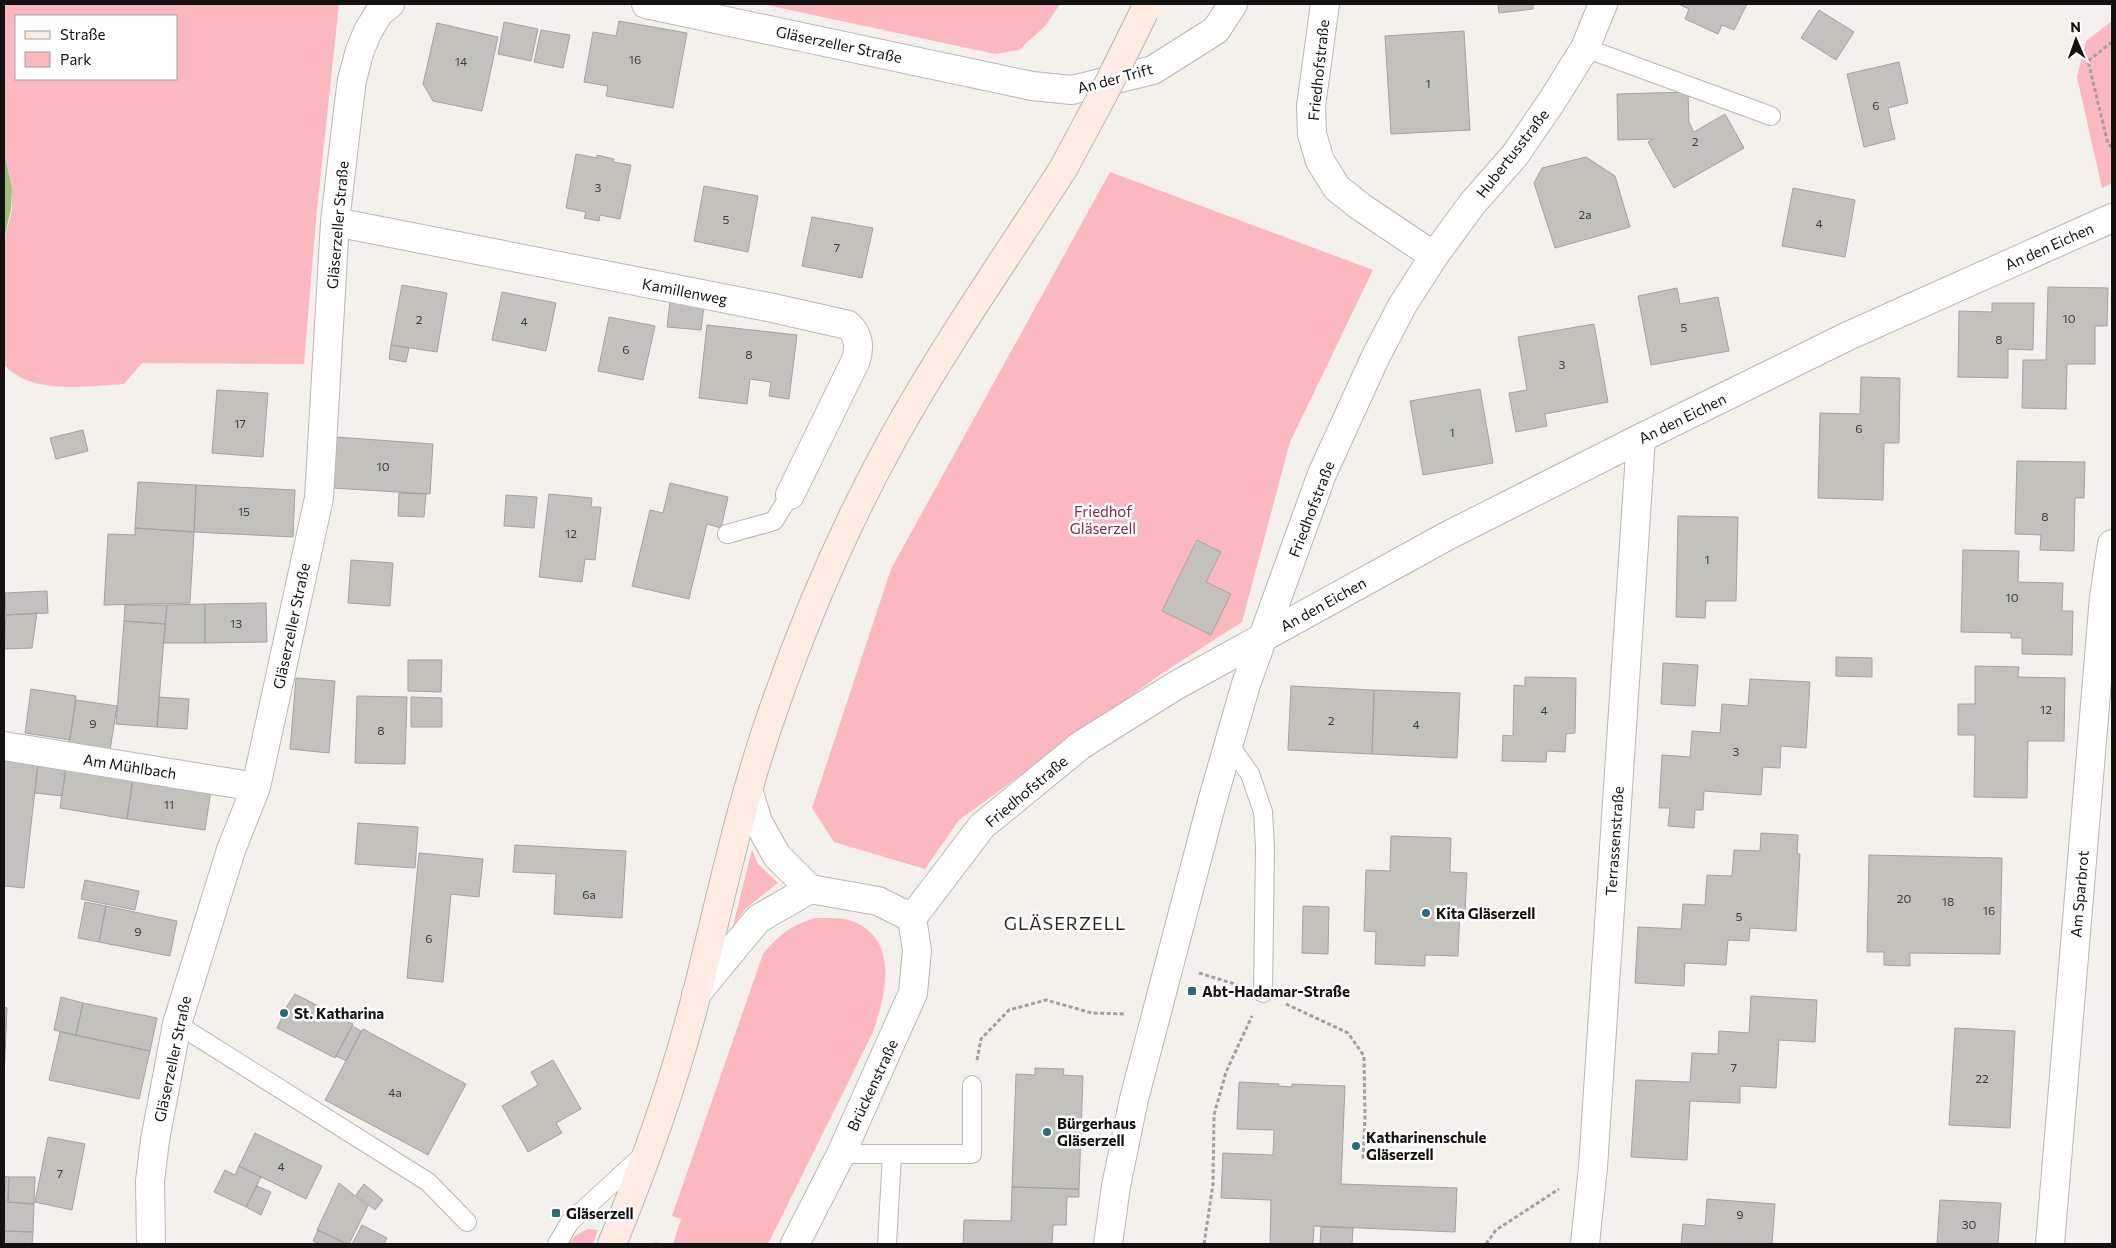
<svg xmlns="http://www.w3.org/2000/svg" width="2116" height="1248" viewBox="0 0 2116 1248" font-family="Commissioner,sans-serif">
<style>
.green{fill:#fbb8c0;fill-rule:evenodd}
.water{fill:#9dc179}
.building{fill:#c2c1bc;stroke:#a4a39f}
.lines{fill:none;stroke-linecap:round;stroke-linejoin:round}
.service-casing{stroke:#bab7b3;stroke-width:20}
.minor-casing{stroke:#bab7b3;stroke-width:30}
.secondary-casing{stroke:#bab7b3;stroke-width:30}
.path{stroke:#a3a09d;stroke-width:3;stroke-dasharray:4 2.5;stroke-linecap:butt}
.service{stroke:#fff;stroke-width:18}
.minor{stroke:#fff;stroke-width:28}
.secondary{stroke:#fdebe4;stroke-width:28}
.secondary-bridge-casing{stroke:#bab7b3;stroke-width:30;stroke-linecap:butt}
.secondary-bridge{stroke:#fdebe4;stroke-width:28}
.poi-dot{fill:#2a6c7e;stroke:#fff;stroke-width:2}
.labels{text-anchor:middle;dominant-baseline:central;stroke-width:5;stroke-linejoin:round;paint-order:stroke}
.number-label{font-size:12px;fill:#403e3c}
.street-label{font-size:15px;fill:#141211;stroke:#fff}
.park-label{font-size:15px;fill:#89253c;stroke:#fff}
.poi-label{font-size:15px;font-weight:bold;fill:#141211;stroke:#fff;text-anchor:start}
.quarter-label{font-size:18px;letter-spacing:1px;fill:#2d2a27;stroke:#fff}
</style>
<rect width="100%" height="100%" fill="#f4f0ec"/>
<path class="green" d="M4 4H339L316 219 304 364 142 363 124 384C94 386 47 392 20 377 14 374 9 369 4 365V241L12 209V189L4 149ZM176 16V79H16V16Z
M762 4H1060L1046 25 1019 50 995 54Z
M2112 21V183L2102 188 2077 77 2086 41Z
M1110 172 1373 270 1290 442 1242 622 1161 674 959 820 925 869 834 842 812 808 891 569Z
M752 850 758 864 778 883 746 908 733 926Z
M815 918C830 918 848 917 861 925 899 948 884 999 873 1032L768 1244H673L681 1219 672 1216 763 954C780 934 790 926 815 918Z
M588 1229 598 1230 593 1244H568L576 1235Z"/>
<path class="water" d="M4 151 12 189 11 209 4 239Z"/>
<path class="building" d="M1498 4H1533V9L1499 13Z
M1678 4H1747L1734 30 1722 25 1718 34 1685 19 1689 9Z
M1819 10 1854 32 1836 60 1801 38Z
M619 21 687 33 673 108 606 96 608 86 584 82 593 32 616 36Z
M504 22 538 29 531 61 498 54Z
M437 23 498 37 482 111 433 101 423 84Z
M541 30 570 35 563 68 534 62Z
M1464 31 1470 130 1391 134 1385 36Z
M1899 62 1908 103 1888 108 1895 139 1864 147 1847 74Z
M1688 92 1689 122 1694 132 1725 114 1744 148 1674 188 1648 142 1653 139 1618 140 1617 94Z
M576 154 597 158V155L614 159 613 162 631 165 620 219 600 215 599 221 584 218 586 212 566 208Z
M1586 157 1615 176 1630 227 1555 248 1534 183 1542 168Z
M704 186 758 196 748 252 694 241Z
M1793 188 1855 200 1845 257 1782 246Z
M812 217 873 228 862 278 802 266Z
M402 285 447 293 437 352 391 345Z
M2048 287 2108 288 2107 326H2095V364H2067L2066 409 2022 408 2023 360H2046Z
M1677 288 1680 304 1718 297 1729 351 1651 365 1638 296Z
M502 292 556 303 546 351 492 340Z
M670 302 704 306 701 330 667 327Z
M1992 303H2034L2033 350 2008 349V378L1958 377 1959 311 1992 312Z
M609 317 655 326 643 380 598 371Z
M1594 324 1608 402 1545 414 1547 426 1516 432 1509 393 1527 390 1518 337Z
M707 325 797 335 789 399 769 396 771 382 750 379 747 404 699 398Z
M391 345 409 348 406 362 389 359Z
M1861 377 1900 378 1899 443H1884L1883 500 1818 498 1820 413 1860 414Z
M1480 389 1493 463 1423 475 1410 401Z
M217 390 268 393 263 457 212 453Z
M83 430 88 451 56 459 50 438Z
M336 437 433 444 430 494 332 488Z
M2017 461 2085 462 2084 498H2075L2074 551 2040 550 2041 535 2015 534Z
M138 482 196 485 194 532 135 528Z
M670 483 728 497 721 528 707 524 689 599 632 586 650 510 663 513Z
M196 485 295 490 293 537 194 532Z
M399 493 426 494 424 517 398 516Z
M549 494 592 498 591 507H601L595 560 585 559 582 582 539 577Z
M506 495 537 497 534 528 504 526Z
M1678 516 1738 517 1736 601H1706L1705 618 1676 617Z
M135 528 194 532 190 603 104 605 108 534 135 535Z
M1197 540 1221 552 1206 582 1231 594 1211 635 1162 611Z
M1963 550 2019 551 2018 582 2063 583 2062 611H2073L2072 655 2022 654V638H2011V633L1961 632Z
M351 560 393 563 390 606 348 603Z
M47 591 48 613 6 615 5 593Z
M266 603 267 642 205 643V604Z
M205 604V643H164L167 605Z
M125 605H167L165 624 124 621Z
M37 613 32 648 4 649 6 615Z
M124 621 165 624 157 727 116 724Z
M1836 657 1872 658V677L1836 676Z
M408 660H442L441 692 408 691Z
M1663 663 1698 665 1695 706 1661 704Z
M1975 666 2019 667 2018 677 2065 678 2064 741H2028L2027 798 1974 797 1975 735H1958V704H1975Z
M1525 677 1576 678 1575 733 1566 734 1565 752 1547 751 1546 762 1502 761 1503 735 1513 736 1514 685 1525 686Z
M296 678 335 681 329 753 290 749Z
M1750 679 1810 682 1806 748 1781 746 1780 768 1763 767 1761 795 1704 791 1703 810H1695L1694 828 1668 826 1670 808H1659L1662 755 1690 757 1692 731 1720 733 1722 704 1748 706Z
M1291 686 1374 690 1372 754 1288 750Z
M31 689 76 696 70 740 25 733Z
M1374 690 1460 693 1457 758 1372 754Z
M357 696 407 697 405 764 355 763Z
M159 697 189 699 187 729 157 727Z
M411 697 442 698V727H411Z
M76 700 117 706 110 750 69 744Z
M4 759 38 763 24 888 4 886Z
M38 763 66 766 62 796 35 793Z
M66 768 133 778 127 819 60 808Z
M133 778 211 790 205 830 127 819Z
M358 823 418 827 415 868 355 864Z
M1761 833 1798 835 1797 854H1800L1796 931 1750 928 1749 941 1728 940 1726 965 1685 963 1684 986 1635 983 1638 927 1681 929 1683 904 1705 905 1707 875 1732 876 1734 850 1760 851Z
M1391 836 1451 838 1450 872 1467 873 1465 911 1460 910 1458 956 1425 955V966L1375 964 1376 932 1364 931 1366 870 1390 871Z
M515 845 626 851 622 918 554 914 556 874 513 872Z
M419 853 483 859 479 897 451 894 443 982 407 978Z
M1869 855 2002 858 2000 954 1910 953V966L1884 965V952H1867Z
M85 880 139 891 135 910 81 899Z
M85 902 106 906 99 942 78 938Z
M106 906 177 921 170 956 99 942Z
M1303 906 1329 907 1328 954 1302 953Z
M295 994 353 1024 335 1058 277 1028 282 1018 280 1017Z
M1751 996 1817 1000 1815 1042 1779 1040 1776 1088 1740 1086V1103L1690 1101 1687 1160 1631 1157 1636 1080 1690 1082 1692 1053 1718 1054 1719 1031 1749 1033Z
M61 997 83 1003 76 1035 54 1030Z
M83 1003 157 1018 150 1051 76 1035Z
M4 1007 7 1008 4 1078Z
M352 1026 361 1031 346 1061 336 1056Z
M1955 1028 2015 1031 2010 1128 1949 1125Z
M363 1029 466 1084 428 1155 325 1100Z
M60 1032 150 1051 139 1099 49 1080Z
M553 1060 581 1109 556 1123 562 1133 528 1152 502 1106 538 1085 531 1072Z
M1035 1068 1064 1069 1063 1075 1083 1076 1079 1189 1012 1187 1016 1074 1035 1075Z
M1239 1082 1279 1084 1278 1086 1292 1087V1084L1345 1086 1341 1184 1457 1188 1455 1232 1314 1226 1313 1244H1270L1271 1200 1221 1198 1223 1153 1273 1155 1274 1130 1237 1129Z
M255 1133 322 1166 306 1199 239 1166Z
M48 1137 85 1144 72 1210 35 1202Z
M239 1166 261 1177 246 1207 214 1192 225 1170 235 1175Z
M4 1176 9 1177 8 1202 34 1204 33 1232 4 1231Z
M9 1177H35L34 1204 8 1202Z
M339 1183 368 1206 349 1244 317 1230Z
M364 1184 383 1200 375 1210 356 1195Z
M257 1186 271 1192 261 1215 246 1207Z
M1012 1187 1079 1189V1197H1067L1066 1225H1053L1052 1244H963L964 1220 1011 1221Z
M1707 1199 1775 1204 1772 1244H1681L1683 1224 1705 1226Z
M1940 1200 2001 1203 1998 1244H1937Z
M362 1225 387 1238 384 1244H352Z
M1321 1227 1353 1228 1352 1244H1320Z
M318 1230 344 1243 343 1244H321L313 1241Z
M4 1231 33 1232 32 1244H4Z"/>
<g class="lines">
<g class="service-casing">
<path id="service" d="M1585 48 1771 116
M727 534 774 521 790 495
M1228 743 1250 774 1263 812 1265 847 1263 993
M177 1024 428 1182 467 1222
M841 1154H972V1085
M557 1244 570 1222 643 1155
M887 1244 892 1155"/>
</g>
<g class="minor-casing">
<path id="minor" d="M646 4 1032 86 1072 90 1153 70 1216 30 1233 4
M1325 4 1311 106 1312 134 1320 161 1337 188 1361 207 1434 256
M335 222 773 308 848 325C859 335 860 346 856 360L790 495
M4 746 256 787
M748 790 758 822 777 856 810 889 878 901 912 918
M912 918 982 826 1081 745 1175 686 1447 536 1641 438 1848 336 2112 218
M696 994 758 919 810 889
M151 1244 150 1181 155 1140 177 1024 231 850 256 787 319 498 335 222 348 111 352 80 360 50 368 31 379 13 390 4
M795 1244 841 1154 913 993 917 950 912 918
M1108 1244 1116 1186 1134 1099 1212 802 1246 684 1322 474 1375 358 1402 306 1434 256 1472 204 1515 155 1552 101 1585 48 1603 4
M1585 1244 1593 1167 1641 438
M2050 1244 2104 597 2112 544"/>
</g>
<g class="secondary-casing">
<path id="secondary" d="M612 1244C646 1162 675 1079 697 993 721 897 741 801 774 708 807 613 847 521 896 433 947 342 1007 256 1063 169"/>
</g>
<path class="path" d="M2112 42 2088 61 2108 144 2112 147
M1199 973 1238 985
M1286 1004 1348 1033 1364 1056 1365 1118 1363 1159
M977 1060 981 1039 1009 1010 1046 1000 1092 1013 1126 1014
M655 1244H657
M1204 1244 1213 1184 1214 1115 1226 1072 1252 1016
M1486 1244 1496 1230 1559 1189"/>
<use href="#service" class="service"/>
<use href="#minor" class="minor"/>
<use href="#secondary" class="secondary"/>
<g class="secondary-bridge-casing">
<path id="secondary-bridge" d="M1063 169 1106 89 1144 12"/>
</g>
<use href="#secondary-bridge" class="secondary-bridge"/>
</g>
<g class="poi-dot">
<circle cx="1426" cy="913" r="5"/>
<rect x="1187" y="986" width="10" height="10" rx="2.5"/>
<circle cx="284" cy="1013" r="5"/>
<circle cx="1047" cy="1132" r="5"/>
<circle cx="1356" cy="1146" r="5"/>
<rect x="551" y="1208" width="10" height="10" rx="2.5"/>
</g>
<g class="labels">
<g class="number-label">
<text x="635" y="59">16</text>
<text x="461" y="61">14</text>
<text x="1428" y="83">1</text>
<text x="1876" y="105">6</text>
<text x="1695" y="141">2</text>
<text x="598" y="187">3</text>
<text x="1585" y="214">2a</text>
<text x="726" y="219">5</text>
<text x="1819" y="223">4</text>
<text x="837" y="247">7</text>
<text x="2069" y="318">10</text>
<text x="419" y="319">2</text>
<text x="524" y="321">4</text>
<text x="1684" y="327">5</text>
<text x="1999" y="339">8</text>
<text x="626" y="349">6</text>
<text x="749" y="354">8</text>
<text x="1562" y="364">3</text>
<text x="240" y="423">17</text>
<text x="1859" y="428">6</text>
<text x="1452" y="432">1</text>
<text x="383" y="466">10</text>
<text x="244" y="511">15</text>
<text x="2045" y="516">8</text>
<text x="571" y="533">12</text>
<text x="1707" y="559">1</text>
<text x="2012" y="597">10</text>
<text x="236" y="623">13</text>
<text x="2046" y="709">12</text>
<text x="1544" y="710">4</text>
<text x="1331" y="720">2</text>
<text x="93" y="723">9</text>
<text x="1416" y="724">4</text>
<text x="381" y="730">8</text>
<text x="1736" y="751">3</text>
<text x="169" y="804">11</text>
<text x="589" y="894">6a</text>
<text x="1904" y="898">20</text>
<text x="1948" y="901">18</text>
<text x="1989" y="910">16</text>
<text x="1739" y="916">5</text>
<text x="138" y="931">9</text>
<text x="429" y="938">6</text>
<text x="1734" y="1067">7</text>
<text x="1982" y="1078">22</text>
<text x="395" y="1092">4a</text>
<text x="281" y="1166">4</text>
<text x="60" y="1173">7</text>
<text x="1740" y="1214">9</text>
<text x="1969" y="1224">30</text>
</g>
<g class="street-label">
<text transform="translate(839 44) rotate(12)">Gläserzeller Straße</text>
<text transform="translate(1318 70) rotate(-84)">Friedhofstraße</text>
<text transform="translate(1115 78) rotate(-15)">An der Trift</text>
<text transform="translate(1512 153) rotate(-52)">Hubertusstraße</text>
<text transform="translate(337 225) rotate(-85)">Gläserzeller Straße</text>
<text transform="translate(2049 246) rotate(-24)">An den Eichen</text>
<text transform="translate(685 291) rotate(11)">Kamillenweg</text>
<text transform="translate(1682 418) rotate(-26)">An den Eichen</text>
<text transform="translate(1311 509) rotate(-69)">Friedhofstraße</text>
<text transform="translate(1323 604) rotate(-29)">An den Eichen</text>
<text transform="translate(291 626) rotate(-78)">Gläserzeller Straße</text>
<text transform="translate(130 766) rotate(9)">Am Mühlbach</text>
<text transform="translate(1026 791) rotate(-40)">Friedhofstraße</text>
<text transform="translate(1614 841) rotate(-86)">Terrassenstraße</text>
<text transform="translate(2079 894) rotate(-85)">Am Sparbrot</text>
<text transform="translate(172 1059) rotate(-78)">Gläserzeller Straße</text>
<text transform="translate(872 1085) rotate(-65)">Brückenstraße</text>
</g>
<g class="park-label">
<text x="1103" y="511">Friedhof<tspan x="1103" dy="17">Gläserzell</tspan></text>
</g>
<g class="poi-label">
<text x="1436" y="913">Kita Gläserzell</text>
<text x="1202" y="991">Abt-Hadamar-Straße</text>
<text x="294" y="1013">St. Katharina</text>
<text x="1057" y="1123">Bürgerhaus<tspan x="1057" dy="17">Gläserzell</tspan></text>
<text x="1366" y="1137">Katharinenschule<tspan x="1366" dy="17">Gläserzell</tspan></text>
<text x="566" y="1213">Gläserzell</text>
</g>
<g class="quarter-label">
<text x="1065" y="923">GLÄSERZELL</text>
</g>
</g>
<rect width="2116" height="1248" fill="none" stroke="#141211" stroke-width="10"/>
<rect x="15" y="15" width="162" height="65" fill="#ffffff" stroke="#a1a0a0"/>
<rect x="25" y="31" width="25" height="8" fill="#fdebe4" stroke="#a1a0a0"/>
<text x="60" y="40" font-size="15" fill="#141211">Straße</text>
<rect x="25" y="52" width="25" height="15" fill="#fbb8c0" stroke="#a1a0a0"/>
<text x="60" y="65" font-size="15" fill="#141211">Park</text>
<g transform="translate(2076 40) rotate(358)" stroke="#ffffff" stroke-width="4" paint-order="stroke">
<path d="M0-4L9 19L0 12L-9 19Z" fill="#141211"/>
<text y="-8" font-size="14" font-weight="bold" text-anchor="middle" fill="#141211">N</text>
</g>
</svg>
